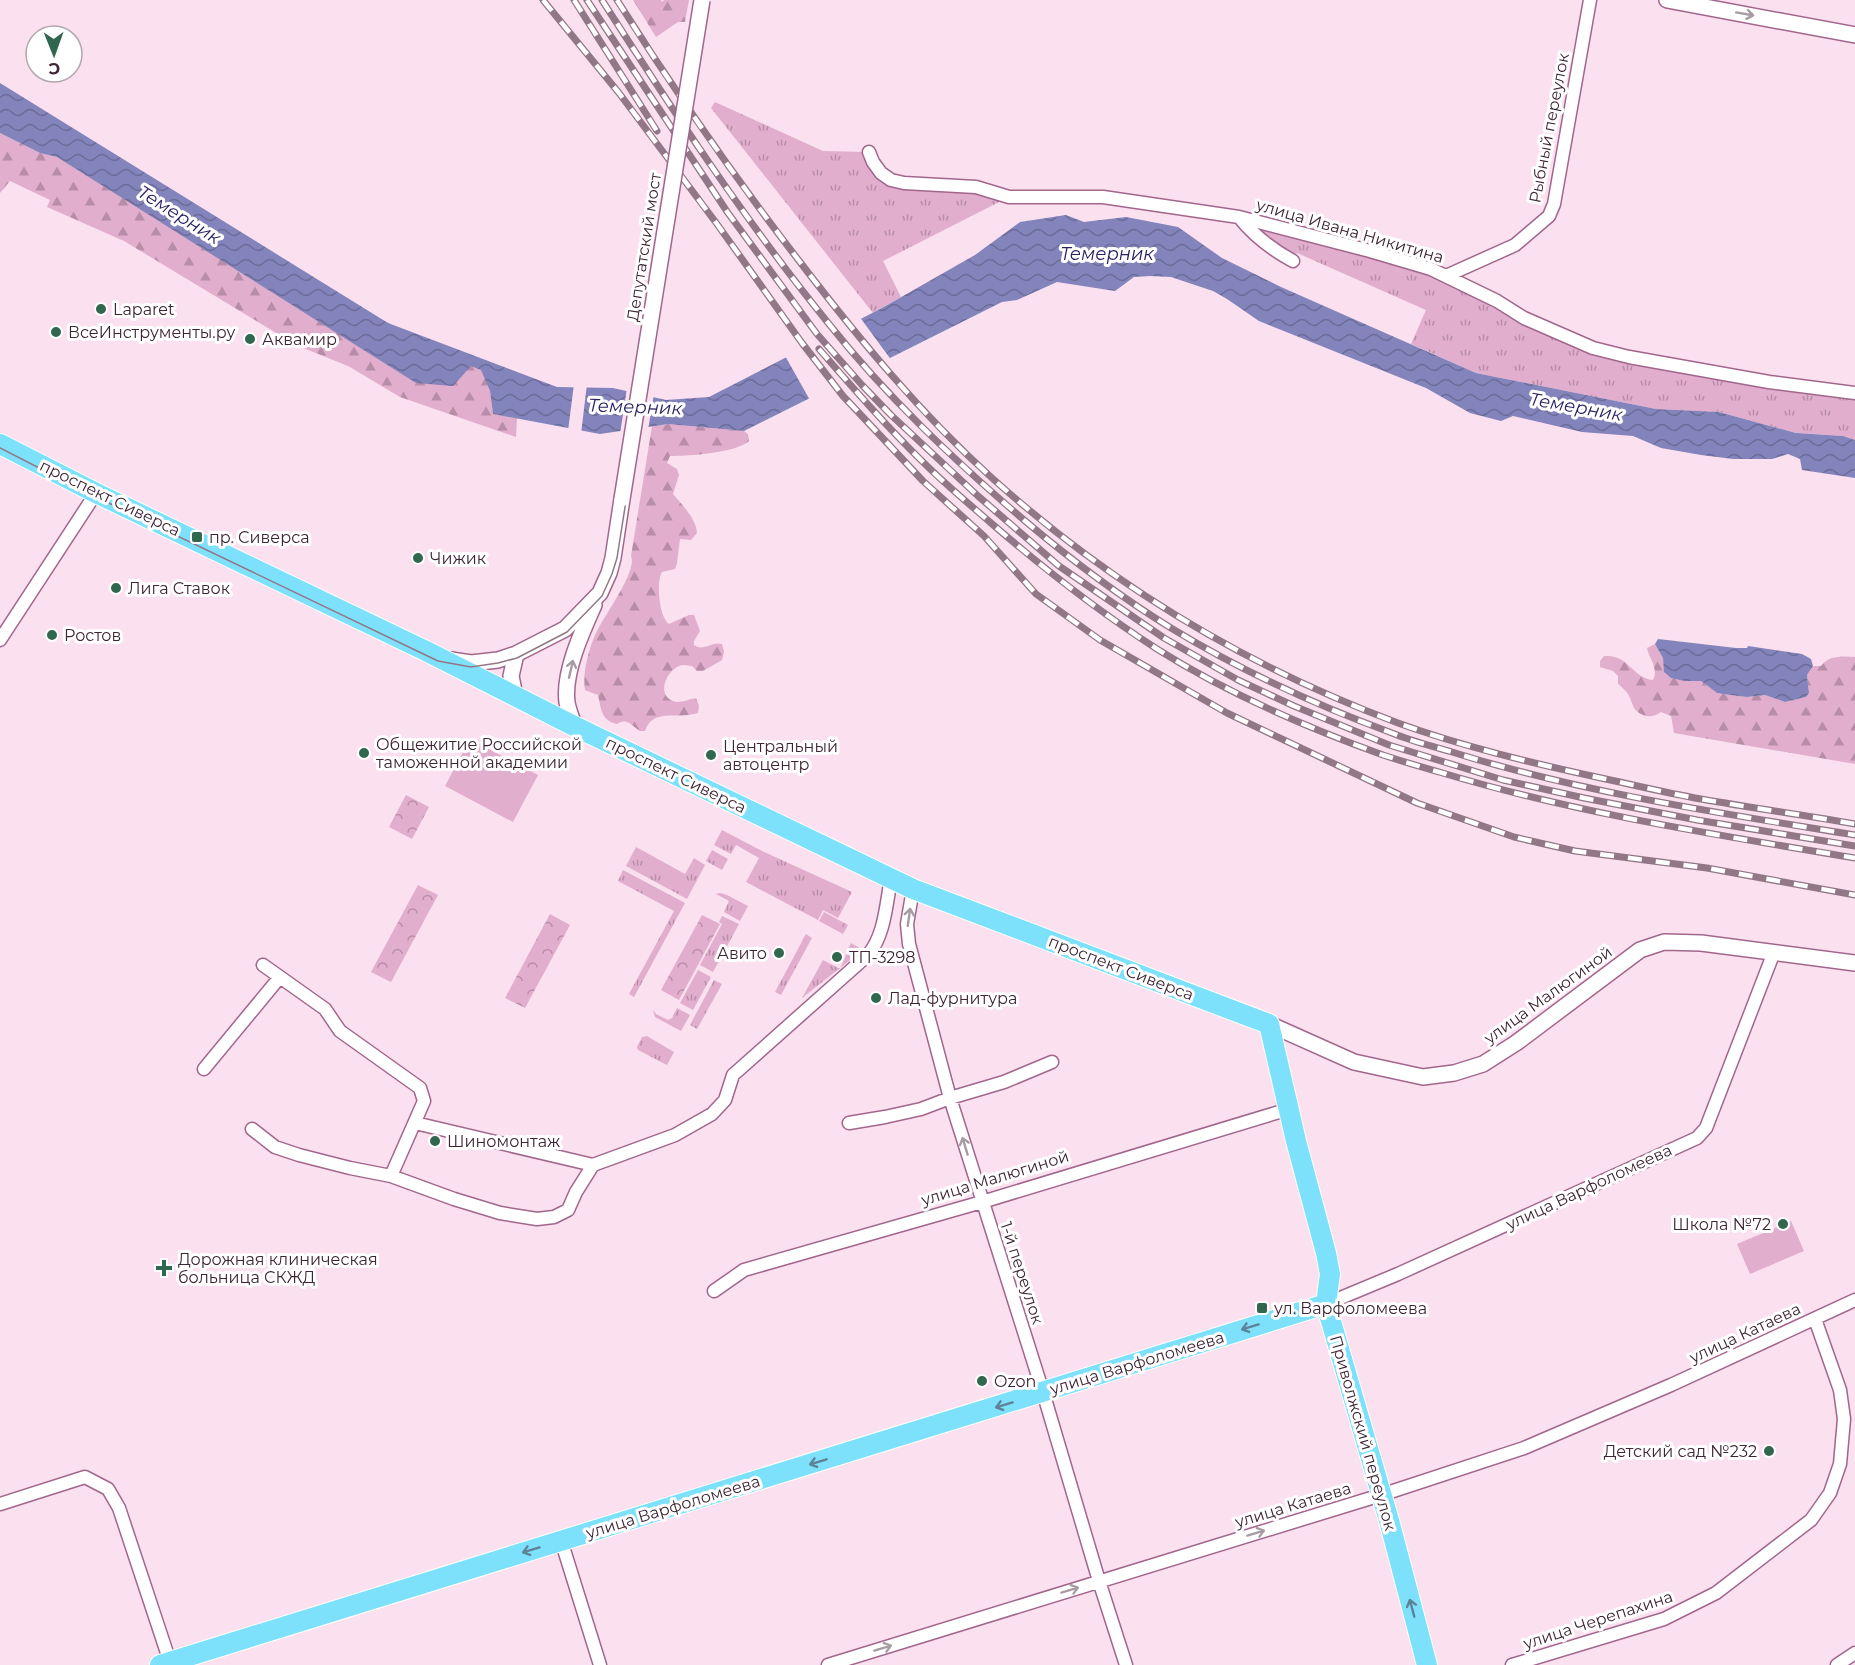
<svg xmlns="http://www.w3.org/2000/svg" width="1855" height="1665" viewBox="0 0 1855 1665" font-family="Montserrat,sans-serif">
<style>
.grass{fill:url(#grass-tufts)}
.forest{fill:url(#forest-firs)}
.park{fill:url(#park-crowns)}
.pitch{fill:#e1aecd}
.water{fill:url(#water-waves)}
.pier{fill:#fbe0f0}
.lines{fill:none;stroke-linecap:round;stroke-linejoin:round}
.minor-casing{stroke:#a2668c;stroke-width:15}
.tertiary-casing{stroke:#a2668c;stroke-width:18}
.primary-casing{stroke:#fff;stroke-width:22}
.minor{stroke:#fff;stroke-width:12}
.tertiary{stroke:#fff;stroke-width:15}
.primary{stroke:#7ee1fb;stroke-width:20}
.tram{stroke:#927787;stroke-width:1.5}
.rail-casing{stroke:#927787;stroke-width:7}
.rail{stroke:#fff;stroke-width:4.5;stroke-dasharray:14;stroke-linecap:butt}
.tertiary-bridge-casing{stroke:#a2668c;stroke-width:18;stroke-linecap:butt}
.tertiary-bridge{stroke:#fff;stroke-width:15}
.oneway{stroke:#a89ca4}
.oneway2{stroke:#5e8298}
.poi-dot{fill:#30674e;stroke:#fff;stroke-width:2}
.labels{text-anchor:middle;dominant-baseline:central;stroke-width:6;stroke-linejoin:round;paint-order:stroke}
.street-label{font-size:16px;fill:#3e2434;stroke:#fff}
.poi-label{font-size:16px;fill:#3e2434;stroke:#fff;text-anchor:start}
.water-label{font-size:18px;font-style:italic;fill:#272062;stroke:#fff}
</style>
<defs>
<pattern id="grass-tufts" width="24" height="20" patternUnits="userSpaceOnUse" patternTransform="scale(1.5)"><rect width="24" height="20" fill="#e1aecd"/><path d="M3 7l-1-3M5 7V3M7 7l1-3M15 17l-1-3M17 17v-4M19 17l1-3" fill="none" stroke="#b88da7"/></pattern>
<pattern id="forest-firs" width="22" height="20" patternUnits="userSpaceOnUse" patternTransform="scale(1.5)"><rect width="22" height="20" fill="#e1aecd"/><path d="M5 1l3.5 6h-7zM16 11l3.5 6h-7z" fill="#b88da7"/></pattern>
<pattern id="park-crowns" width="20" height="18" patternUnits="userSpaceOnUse" patternTransform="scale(1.5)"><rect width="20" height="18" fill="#e1aecd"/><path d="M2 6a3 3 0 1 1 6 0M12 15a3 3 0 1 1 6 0" fill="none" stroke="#b88da7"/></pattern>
<pattern id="water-waves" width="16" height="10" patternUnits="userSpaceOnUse" patternTransform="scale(1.5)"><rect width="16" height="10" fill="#8284bb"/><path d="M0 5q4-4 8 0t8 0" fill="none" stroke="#6c6c99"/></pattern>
</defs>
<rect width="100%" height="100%" fill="#fbe0f0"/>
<path class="grass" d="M715 102 823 151 869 152 881 173 1009 197 883 261 901 297 873 313 711 108Z
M1239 217 1431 269 1593 348 1855 393V440L1843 436 1796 433 1719 412 1656 409 1476 373 1411 344 1426 310 1297 253 1293 261Z
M722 830 760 850 852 892 838 918 823 910 818 920 746 882 759 858 736 845 731 854 714 845Z
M636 847 685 874 694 858 705 865 687 899 626 866Z
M712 850 728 859 722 870 706 861Z
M623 870 685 903 634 997 629 994 674 911 618 881Z
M720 893 727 895 748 906 740 921 724 912 729 901 716 894Z
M722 916 739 924 713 972 700 965 722 924 719 922Z
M806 934 812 938 781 995 775 992Z
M851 943 863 950 802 998 823 960 840 969Z
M698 970 711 977 693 1010 680 1003Z
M714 980 722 984 697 1029 690 1025Z
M677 1008 690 1015 681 1031 655 1017 653 1010 656 1014 668 1020 672 1018Z
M647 1036 674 1052 667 1065 638 1050 637 1047 642 1037Z"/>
<path class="forest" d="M633 0H661L662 2 664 0H689L685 22H678L656 37Z
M0 133 40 153 57 157 482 370 490 391 493 414 517 418 516 437 400 397 348 366 296 345 124 241 47 207 50 200 10 181 0 193Z
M668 424 744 431 748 434 749 441C736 453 688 456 670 456L667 463 677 469 679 475 673 494C682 505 696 518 697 533L691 540 680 539 677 563 675 569 662 572C656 582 659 617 669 624L689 615H694L700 631 694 641V645C703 652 712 641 722 644L724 652 722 660 703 671H697L692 666C689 666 686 665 683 665 668 667 655 694 673 701 681 704 688 699 696 698L699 706 698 713C678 720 653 707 645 731H640C632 726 627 717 617 724 601 721 601 708 598 695L585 690C582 673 589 647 597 631 604 616 638 570 631 556L652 426Z
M1655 644 1663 658 1665 672 1685 681H1701L1717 693 1730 695 1747 697 1765 695 1785 702 1806 697 1809 693 1807 675 1813 666H1821C1829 655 1842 656 1855 657V764L1674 733 1671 716 1661 712C1652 719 1641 717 1634 708 1632 704 1631 699 1628 694 1625 690 1622 687 1618 684V676L1613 671 1600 667V661L1604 656C1629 654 1631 677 1653 680 1659 669 1649 658 1647 648Z"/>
<path class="park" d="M406 795 429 807 412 839 389 827Z
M418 885 438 895 391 982 371 972Z
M824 912 848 925 843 934 819 921Z
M550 914 570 925 525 1008 505 998Z
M702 915 720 924 679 1000 661 990Z"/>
<path class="pitch" d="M470 739 538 775 513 822 445 786Z
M1791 1221 1804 1251 1750 1274 1737 1244Z"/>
<path class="water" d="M0 83 388 323 557 387 613 388 666 400 709 397 882 308 975 255 1020 222 1066 215 1084 222 1126 217 1178 227 1222 258 1281 287 1476 373 1656 409 1719 412 1796 433 1843 436 1855 440V478L1802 470 1800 459 1788 454 1772 459H1733L1701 455 1661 448 1633 436 1582 432 1513 416 1501 421 1470 413 1426 388 1259 321 1227 299 1213 291 1171 277 1150 276 1134 277 1115 291 1057 282 1017 300 1002 302 744 431 668 424 600 434 493 414 490 391 481 370 471 366 453 386 416 383 57 157 40 153 0 133Z
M1658 639 1736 648H1747L1748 646 1802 654 1811 659 1813 666 1807 675 1809 693 1806 697 1785 702 1765 695 1747 697 1730 695 1717 693 1701 681H1685L1671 678 1664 672 1663 658 1655 644Z"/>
<path class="pier" d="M859 316 892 361 811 402 784 354Z
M574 384H587L581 434 568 431Z
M627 388 654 394 648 430 620 434Z"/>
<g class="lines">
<g class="minor-casing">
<path id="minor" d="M869 152 873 162 881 173 891 180 904 183 976 187 1009 197H1103L1239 217 1370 251 1431 269 1497 301 1524 318 1593 348 1629 357 1769 382 1855 393
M1239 217C1254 236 1271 249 1293 261
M1446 276 1515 245 1549 216 1554 204 1590 0
M0 640 96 493
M913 889 907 924 909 944 950 1098 1043 1392 1099 1581 1126 1665
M263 965 325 1009 340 1031 420 1088 424 1101 391 1176
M204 1069 280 977
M415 1123 593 1165
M849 1123 885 1117 921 1109 950 1098 1004 1082 1052 1062
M252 1129 275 1147 299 1155 350 1168 391 1176 454 1199 500 1213 537 1219 554 1217 568 1210 576 1192 593 1165 675 1135 712 1114 725 1100 733 1075 868 955C885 935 886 904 891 879
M714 1291 744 1270 982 1202 1289 1109
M1326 1304 1398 1274 1697 1138 1706 1128 1774 952
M0 1504 85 1477 108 1489 119 1508 171 1665
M561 1540 600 1665
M828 1665 1381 1495 1524 1448 1671 1385 1855 1300
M1512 1665 1664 1619 1716 1593 1811 1520 1830 1493 1840 1464 1844 1419 1840 1390 1815 1319
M1837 1665 1855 1653"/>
</g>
<g class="tertiary-casing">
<path id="tertiary" d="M1667 0 1855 35
M451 660 471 663 498 660 516 654 565 629 600 593 609 573 613 558 622 499
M515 696 511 676 516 654
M574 726C572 718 568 710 567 702 563 673 582 632 594 605
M1269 1024 1354 1062 1423 1077 1454 1073 1483 1064 1516 1043 1640 950 1664 942 1701 943 1855 963"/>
</g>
<g class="primary-casing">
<path id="primary" d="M0 444 96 493 426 651 574 726 913 889 1269 1024 1296 1141 1326 1253 1330 1274 1326 1304 1390 1524 1427 1665
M160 1665 1326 1304"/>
</g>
<use href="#minor" class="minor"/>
<use href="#tertiary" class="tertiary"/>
<use href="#primary" class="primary"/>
<path class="tram" d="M0 448 94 496 438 661 471 667 498 663 517 658 567 632 602 596 612 574 617 558 705 0"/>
<g class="rail-casing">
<path id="rail" d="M543 0 619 93 717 224 802 343 843 396 923 481 984 536 1036 594 1100 640 1227 713 1417 803 1514 837 1575 851 1707 868 1855 895
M574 0 657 131
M587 0 728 213 817 334 862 385 891 415 978 496 1059 566 1164 638 1238 680 1294 706 1389 745 1503 780 1584 798 1697 820 1855 846
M602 0C673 111 746 222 829 324 887 397 954 460 1024 520 1070 559 1119 596 1171 628 1240 670 1315 705 1392 733 1411 741 1432 746 1452 752 1583 793 1720 813 1855 835
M617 0C674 90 735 178 800 262 859 339 920 413 992 478 1111 585 1248 667 1398 723 1464 747 1532 763 1601 778 1634 785 1667 793 1701 799 1752 808 1804 815 1855 824
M819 349C853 388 887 427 924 463 945 484 968 503 991 523 1043 568 1098 611 1157 649 1225 692 1308 728 1383 755 1404 762 1425 768 1446 774 1580 814 1718 835 1855 858"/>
</g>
<use href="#rail" class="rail"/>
<g class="tertiary-bridge-casing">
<path id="tertiary-bridge" d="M622 499 702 0"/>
</g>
<use href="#tertiary-bridge" class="tertiary-bridge"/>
</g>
<defs><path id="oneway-shaft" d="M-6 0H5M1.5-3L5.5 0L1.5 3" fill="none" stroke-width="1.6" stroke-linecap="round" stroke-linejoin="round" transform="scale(1.5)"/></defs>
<g class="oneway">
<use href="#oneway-shaft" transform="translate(1745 14) rotate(10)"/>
<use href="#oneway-shaft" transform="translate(571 669) rotate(-77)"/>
<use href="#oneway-shaft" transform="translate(909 917) rotate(-82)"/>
<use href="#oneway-shaft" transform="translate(965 1146) rotate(-107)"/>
<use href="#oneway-shaft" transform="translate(1256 1533) rotate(-17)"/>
<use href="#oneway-shaft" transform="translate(1070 1590) rotate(-17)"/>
<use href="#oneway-shaft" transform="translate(883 1648) rotate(-17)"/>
</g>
<g class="oneway2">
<use href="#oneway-shaft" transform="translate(1250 1327) rotate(163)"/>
<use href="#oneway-shaft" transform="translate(1004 1405) rotate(163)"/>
<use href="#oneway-shaft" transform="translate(818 1462) rotate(163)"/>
<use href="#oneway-shaft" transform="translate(531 1550) rotate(163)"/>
<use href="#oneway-shaft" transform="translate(1412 1608) rotate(-105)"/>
</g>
<g class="poi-dot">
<circle cx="101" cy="309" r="6"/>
<circle cx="56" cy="332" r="6"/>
<circle cx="250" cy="339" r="6"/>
<rect x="191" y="531" width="12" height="12" rx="3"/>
<circle cx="418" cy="558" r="6"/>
<circle cx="116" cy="588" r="6"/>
<circle cx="52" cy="635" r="6"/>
<circle cx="364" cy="753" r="6"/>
<circle cx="711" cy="755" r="6"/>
<circle cx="779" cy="953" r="6"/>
<circle cx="837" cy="957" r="6"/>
<circle cx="876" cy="998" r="6"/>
<circle cx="435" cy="1141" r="6"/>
<circle cx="1783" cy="1224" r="6"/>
<path d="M161 1259h6v6h6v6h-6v6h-6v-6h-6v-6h6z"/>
<rect x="1256" y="1302" width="12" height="12" rx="3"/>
<circle cx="982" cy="1381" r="6"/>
<circle cx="1769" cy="1451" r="6"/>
</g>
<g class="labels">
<g class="street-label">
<text transform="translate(1549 128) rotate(-79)">Рыбный переулок</text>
<text transform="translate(1350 231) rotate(16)">улица Ивана Никитина</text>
<text transform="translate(644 247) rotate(-81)">Депутатский мост</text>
<text transform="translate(110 498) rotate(26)">проспект Сиверса</text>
<text transform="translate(676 775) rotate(26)">проспект Сиверса</text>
<text transform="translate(1121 968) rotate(21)">проспект Сиверса</text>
<text transform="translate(1548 995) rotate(-36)">улица Малюгиной</text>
<text transform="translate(995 1178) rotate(-17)">улица Малюгиной</text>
<text transform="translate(1589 1187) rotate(-25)">улица Варфоломеева</text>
<text transform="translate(1022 1273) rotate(72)">1-й переулок</text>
<text transform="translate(1745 1333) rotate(-25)">улица Катаева</text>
<text transform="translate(1137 1363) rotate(-17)">улица Варфоломеева</text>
<text transform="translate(1363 1433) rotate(74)">Приволжский переулок</text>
<text transform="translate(1293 1505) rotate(-17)">улица Катаева</text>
<text transform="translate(673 1507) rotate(-17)">улица Варфоломеева</text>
<text transform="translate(1598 1620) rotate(-18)">улица Черепахина</text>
</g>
<g class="poi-label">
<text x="113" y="309">Laparet</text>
<text x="68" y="332">ВсеИнструменты.ру</text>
<text x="262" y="339">Аквамир</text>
<text x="209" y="537">пр. Сиверса</text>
<text x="430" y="558">Чижик</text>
<text x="128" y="588">Лига Ставок</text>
<text x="64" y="635">Ростов</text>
<text x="376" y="744">Общежитие Российской<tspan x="376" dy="18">таможенной академии</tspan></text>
<text x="723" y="746">Центральный<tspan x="723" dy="18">автоцентр</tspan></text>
<text x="767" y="953" text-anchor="end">Авито</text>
<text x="849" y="957">ТП-3298</text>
<text x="888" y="998">Лад-фурнитура</text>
<text x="447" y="1141">Шиномонтаж</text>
<text x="1771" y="1224" text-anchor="end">Школа №72</text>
<text x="178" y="1259">Дорожная клиническая<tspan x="178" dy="18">больница СКЖД</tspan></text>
<text x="1274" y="1308">ул. Варфоломеева</text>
<text x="994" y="1381">Ozon</text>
<text x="1757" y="1451" text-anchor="end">Детский сад №232</text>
</g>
<g class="water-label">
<text transform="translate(179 215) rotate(32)">Темерник</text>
<text x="1107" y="254">Темерник</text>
<text transform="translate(635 407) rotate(2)">Темерник</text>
<text transform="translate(1576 407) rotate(10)">Темерник</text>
</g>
</g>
<g transform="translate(54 54) rotate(179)"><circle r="28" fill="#ffffff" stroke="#b2a7ae" stroke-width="1.5"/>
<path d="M0-4.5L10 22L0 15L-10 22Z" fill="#30674e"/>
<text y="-9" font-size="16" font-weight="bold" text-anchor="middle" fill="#3e2434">С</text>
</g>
</svg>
